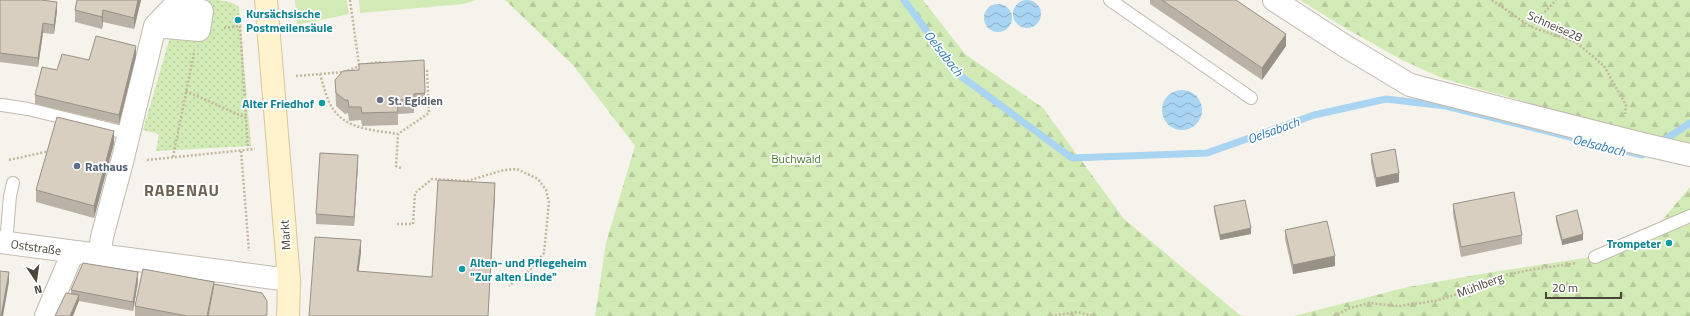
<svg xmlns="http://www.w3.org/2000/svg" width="1690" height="316" viewBox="0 0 1690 316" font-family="'Titillium Web',sans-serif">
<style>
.forest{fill:url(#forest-firs)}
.park{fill:url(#park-dots)}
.garden{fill:#d2eab5}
.water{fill:url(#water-waves)}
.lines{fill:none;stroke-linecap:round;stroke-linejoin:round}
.stream{stroke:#a9d4f2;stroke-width:7}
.service-casing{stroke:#c2bbae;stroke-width:14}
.minor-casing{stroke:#c2bbae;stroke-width:24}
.tertiary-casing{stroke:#c2bbae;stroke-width:24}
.secondary-casing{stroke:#d6c79b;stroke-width:24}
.path{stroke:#c4b79f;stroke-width:2.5;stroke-dasharray:2 2;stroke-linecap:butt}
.service{stroke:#fff;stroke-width:12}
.minor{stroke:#fff;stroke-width:22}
.tertiary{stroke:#fff;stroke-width:22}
.secondary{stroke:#fff3cd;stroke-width:22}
.wall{fill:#bab2a6}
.shaded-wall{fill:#979187}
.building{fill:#d8cfc1;stroke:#979187}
.culture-dot{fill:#0f9aa8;stroke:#fff;stroke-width:1.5}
.worship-dot{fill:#6b7280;stroke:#fff;stroke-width:1.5}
.service-dot{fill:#5c6f8a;stroke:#fff;stroke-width:1.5}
.labels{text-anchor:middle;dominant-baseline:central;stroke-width:3.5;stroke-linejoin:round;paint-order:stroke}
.culture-label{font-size:12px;font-weight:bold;fill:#0d838f;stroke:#fff;text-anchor:start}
.street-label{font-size:12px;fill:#4b4439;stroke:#fff}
.worship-label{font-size:12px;font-weight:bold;fill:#5b616d;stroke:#fff;text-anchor:start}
.park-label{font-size:12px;fill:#4a7f2a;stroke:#fff}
.service-label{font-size:12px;font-weight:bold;fill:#4e5e75;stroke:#fff;text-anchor:start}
.water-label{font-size:13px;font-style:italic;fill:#2e7ab2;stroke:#fff}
.district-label{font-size:16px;font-weight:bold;letter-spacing:1px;fill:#6e6250;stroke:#fff}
</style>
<defs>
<pattern id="forest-firs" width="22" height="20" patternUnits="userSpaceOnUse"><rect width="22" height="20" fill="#d2eab5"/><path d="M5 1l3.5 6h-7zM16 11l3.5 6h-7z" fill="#b6ca9c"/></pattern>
<pattern id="park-dots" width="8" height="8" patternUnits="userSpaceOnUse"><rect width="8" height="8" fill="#d2eab5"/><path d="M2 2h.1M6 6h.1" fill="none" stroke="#b6ca9c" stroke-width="1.8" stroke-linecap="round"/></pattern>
<pattern id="water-waves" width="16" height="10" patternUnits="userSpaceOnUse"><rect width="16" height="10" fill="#a9d4f2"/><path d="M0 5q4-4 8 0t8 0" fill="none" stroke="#8caec5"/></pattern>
</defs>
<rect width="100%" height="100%" fill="#f6f3ec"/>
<path class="forest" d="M505 0H923L965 54 1043 108 1124 219 1240 315 1245 316H595L606 243 635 146 573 65Z
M1300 0H1690V148L1444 79 1402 60 1340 25Z
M1690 187V316H1294L1408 287 1493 272 1585 258 1659 224Z"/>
<path class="park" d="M207 0C219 0 230 0 239 7L251 146 156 151 159 134 143 130 170 37 199 36Z"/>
<path class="garden" d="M295 0H347L349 14 297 25Z
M359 0H476L464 4 360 13Z"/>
<path class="water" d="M1013 14a14 14 0 1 1 28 0a14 14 0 1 1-28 0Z
M984 18a14 14 0 1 1 28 0a14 14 0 1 1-28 0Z
M1162 110a20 20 0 1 1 40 0a20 20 0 1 1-40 0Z"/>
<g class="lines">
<path class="stream" d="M904 0 958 74 1072 158 1207 153 1314 115 1386 99 1446 106 1642 155 1650 150
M1660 143 1690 123"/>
<g class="service-casing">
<path id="service" d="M1110 0 1251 98
M2 105 28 109 130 134
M6 243 10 196 13 183
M1595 257 1690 216"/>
</g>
<g class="minor-casing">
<path id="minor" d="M0 242 289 280
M99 256 102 237 122 162 155 26 172 8 202 11 199 30 155 26
M46 316 73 252"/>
</g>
<g class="tertiary-casing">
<path id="tertiary" d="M1274 0 1345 46 1410 85 1638 143 1690 155"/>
</g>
<g class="secondary-casing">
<path id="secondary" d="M266 0 289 280 288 316"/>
</g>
<path class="path" d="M350 0 359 65
M1492 0 1531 27 1576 42 1604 66 1626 105 1625 114
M1531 27 1556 0
M224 28 240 26 246 118
M367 64 378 62 385 63
M320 74C323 84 327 101 333 109 347 130 375 130 398 134
M296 76 344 72 362 65
M186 91 246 118 248 149
M241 151 249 251
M173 157 194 53
M9 160 49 151
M147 160 255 149
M401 168 396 166 398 134 429 113 427 71 422 69
M397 224H413L415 193 432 179 467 181 504 170 517 169 538 179 546 190 549 202 544 253 531 269 509 286
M1051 316 1077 312 1093 316
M1334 316 1350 308 1369 303 1399 306 1435 301 1458 294 1495 277 1529 270 1577 263"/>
<use href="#service" class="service"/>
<use href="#minor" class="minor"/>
<use href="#tertiary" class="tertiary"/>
<use href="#secondary" class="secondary"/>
</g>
<path class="wall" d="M0 0 57 11 54 34 43 33 38 67 0 62Z
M141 0 134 29 103 22 102 29 75 22V10Z
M1150 0H1236L1286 46 1262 80 1150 4Z
M136 56 119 124 35 104V95L57 70Z
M335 80 425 93V106L414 107V113L398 114V125L362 126 361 120 349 121 348 113 345 114 336 106Z
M114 143 94 218 36 202V190Z
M1371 154 1399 182 1376 187 1371 163Z
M358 164 354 226 316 224V214Z
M1453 204 1522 235V244L1461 257 1453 214Z
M1214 206 1251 234 1220 240 1214 211Z
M1556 216 1583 240 1562 245 1556 221Z
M1285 230 1335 266 1293 274 1285 239Z
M138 282 133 311 79 301 71 294V290Z
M214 284 267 316H135V306Z"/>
<path class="shaded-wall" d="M138 0H141L134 29V18Z
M57 2V11L54 34V25Z
M103 10V22L102 29V17Z
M43 23V33L38 67V58Z
M1286 34V46L1262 80V68Z
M136 46V56L119 124V115Z
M114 131V143L94 218V206Z
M358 155V164L354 226V217Z
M1399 173V182L1376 187V178Z
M495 183V197L488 316Z
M1251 228V234L1220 240V235Z
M1583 234V240L1562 245V240Z
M361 240V253L357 284V271Z
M1335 256V266L1293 274V265Z
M9 272V282L3 316H1Z
M138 272V282L133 311V302Z
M79 295V301L73 316H70Z"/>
<path class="building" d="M0 0H41L57 2 54 25 43 23 38 58 0 53Z
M77 0H138L134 18 103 10 102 17 75 10Z
M1162 0H1236L1286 34 1262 68Z
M96 36 136 46 119 115 35 95 42 67 57 70 62 54 89 60Z
M424 60 425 93 414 94V99L397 100 398 112 362 113 361 107H349L348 100H345L336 93 335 80 343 71 359 70V64Z
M57 117 114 131 94 206 36 190Z
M1395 149 1399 173 1376 178 1371 154Z
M320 153 358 155 354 217 316 214Z
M438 180 495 183 488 316H309L315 237 361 240 357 271 432 277Z
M1514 192 1522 235 1461 247 1453 204Z
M1245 200 1251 228 1220 235 1214 206Z
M1577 210 1583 234 1562 240 1556 216Z
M1327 221 1335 256 1293 265 1285 230Z
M83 263 138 272 133 302 71 290Z
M143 269 214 282 207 316H187L135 306Z
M0 271 9 272 1 316 0 315Z
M214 284 262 293 267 301V315H265V316H208Z
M66 293 79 295 70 316H55Z"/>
<g class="culture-dot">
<circle cx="238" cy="20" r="4"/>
<circle cx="322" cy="103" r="4"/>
<circle cx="1669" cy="243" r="4"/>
<circle cx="462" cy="269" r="4"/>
</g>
<circle class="worship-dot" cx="380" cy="100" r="4"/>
<circle class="service-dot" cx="77" cy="166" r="4"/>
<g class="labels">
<g class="culture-label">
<text x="246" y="13">Kursächsische<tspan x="246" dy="14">Postmeilensäule</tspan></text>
<text x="314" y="103" text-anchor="end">Alter Friedhof</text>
<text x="1661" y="243" text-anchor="end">Trompeter</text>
<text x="470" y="262">Alten- und Pflegeheim<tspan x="470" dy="14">"Zur alten Linde"</tspan></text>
</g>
<g class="street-label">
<text transform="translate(1555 26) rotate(24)">Schneise28</text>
<text transform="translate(285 235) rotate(-94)">Markt</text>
<text transform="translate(36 247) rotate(8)">Oststraße</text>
<text transform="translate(1480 285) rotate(-21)">Mühlberg</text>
</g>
<g class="worship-label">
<text x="388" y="100">St. Egidien</text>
</g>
<g class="park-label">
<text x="796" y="158">Buchwald</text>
</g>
<g class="service-label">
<text x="85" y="166">Rathaus</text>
</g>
<g class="water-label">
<text transform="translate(944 53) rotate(52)">Oelsabach</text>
<text transform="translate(1273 130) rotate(-20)">Oelsabach</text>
<text transform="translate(1599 145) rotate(14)">Oelsabach</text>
</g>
<g class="district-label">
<text x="182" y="190">RABENAU</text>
</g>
</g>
<g transform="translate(36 280) rotate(167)" stroke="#ffffff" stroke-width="3" paint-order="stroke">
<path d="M0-3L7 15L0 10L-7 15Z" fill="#4b4439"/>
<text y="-6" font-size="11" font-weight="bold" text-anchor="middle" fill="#4b4439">N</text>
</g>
<path d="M1546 292v6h75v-6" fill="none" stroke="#4b4439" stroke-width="2"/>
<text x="1552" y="292" font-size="12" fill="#4b4439" stroke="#ffffff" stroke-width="3" paint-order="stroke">20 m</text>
</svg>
